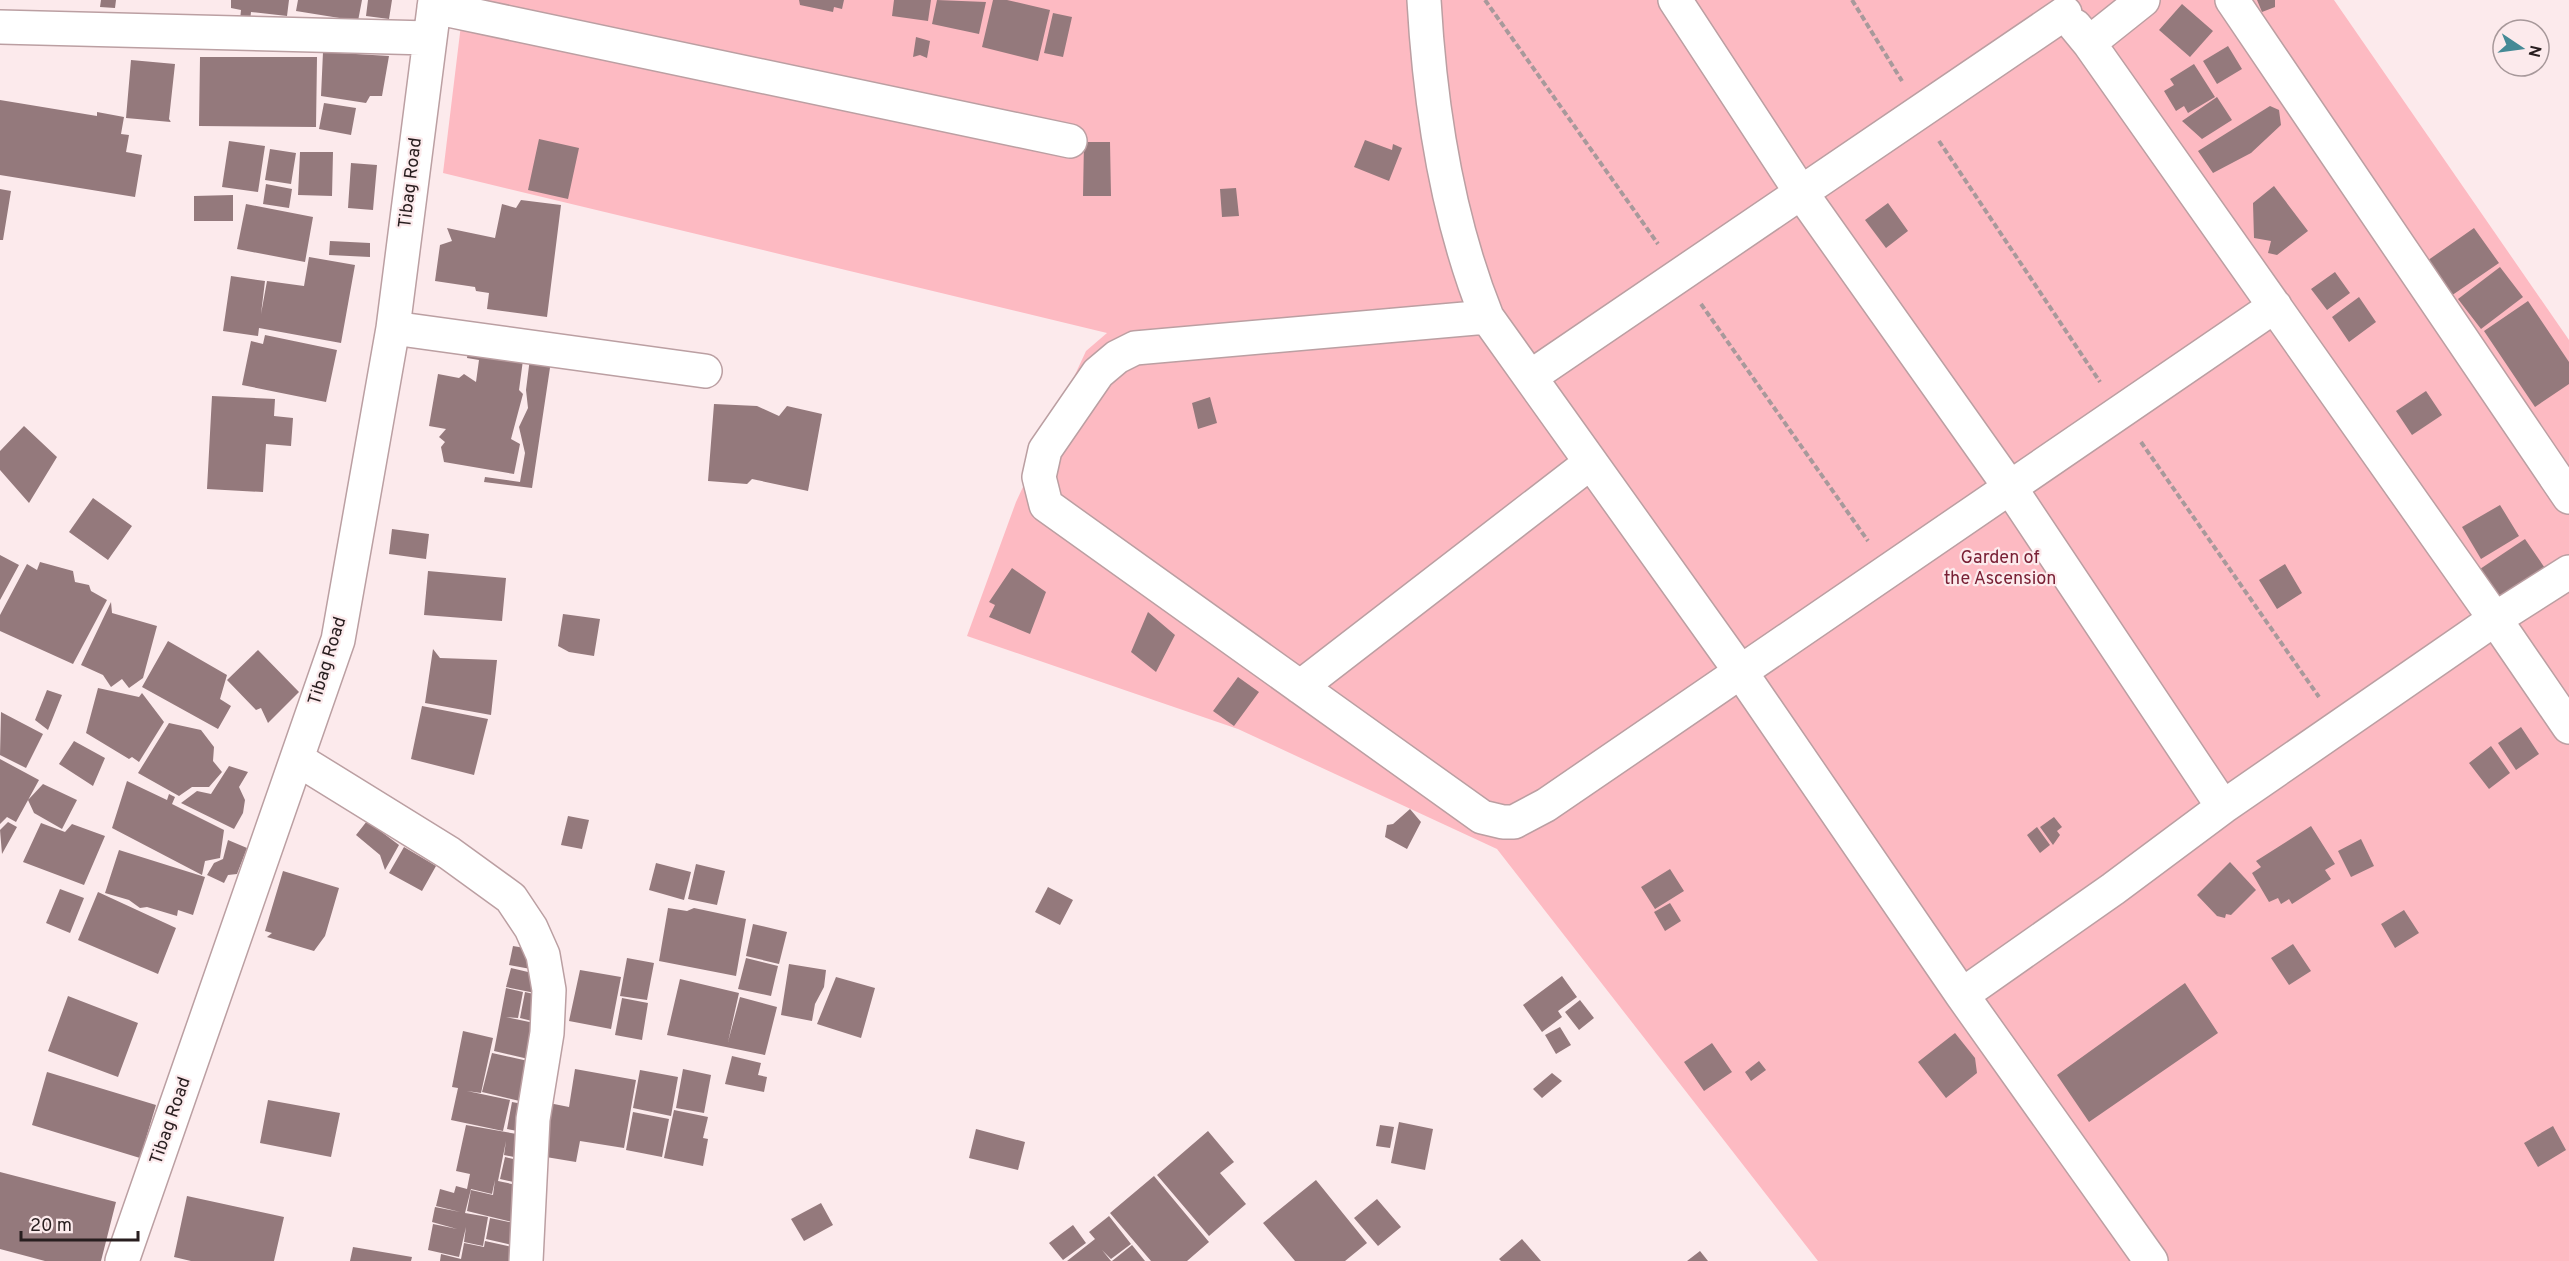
<svg xmlns="http://www.w3.org/2000/svg" width="2569" height="1261" viewBox="0 0 2569 1261" font-family="Overpass,sans-serif">
<style>
.green{fill:#fdbac2}
.building{fill:#94797c}
.lines{fill:none;stroke-linecap:round;stroke-linejoin:round}
.minor-casing{stroke:#bb9fa2;stroke-width:36}
.path{stroke:#a8999b;stroke-width:4;stroke-dasharray:6 3;stroke-linecap:butt}
.minor{stroke:#fff;stroke-width:33}
.labels{text-anchor:middle;dominant-baseline:central;stroke-width:4.5;stroke-linejoin:round;paint-order:stroke}
.street-label{font-size:18px;fill:#281e1f;stroke:#fceaec}
.park-label{font-size:18px;fill:#792035;stroke:#fceaec}
</style>
<rect width="100%" height="100%" fill="#fceaec"/>
<path class="green" d="M464 0H2334L2569 340V1261H1818L1497 849 1238 729 967 636 1016 502 1086 351 1107 333 443 173Z"/>
<path class="building" d="M101 0H116L115 8 100 7Z
M231 0H289L287 16 251 12 249 31 239 30 241 10 231 8Z
M298 0H362L358 21 296 11Z
M368 0H392L389 19 366 16Z
M799 0H844L842 9 834 7 833 12 800 5Z
M894 0H931L928 21 892 16Z
M937 0 986 2 979 34 932 24Z
M993 0H1007L1050 10 1038 61 982 47Z
M2257 0H2275V7L2262 12Z
M2182 4 2213 31 2190 57 2159 30Z
M1053 13 1072 17 1063 57 1044 53Z
M916 37 930 41 927 58 920 55 913 57Z
M2228 46 2242 69 2217 84 2203 61Z
M323 52 389 56 382 96H370L366 103 321 96Z
M200 57H317L316 127 199 126Z
M131 60 175 64 169 119 171 122 126 118Z
M2194 64 2215 97 2188 113 2184 106 2176 111 2164 91 2174 85 2170 79Z
M2217 97 2232 120 2202 139 2182 121Z
M0 100 97 116V112L124 117 121 134 129 135 126 152 142 155 135 197 0 175Z
M324 103 356 108 351 135 319 129Z
M2270 106 2279 110 2281 125 2251 153 2213 173 2198 151Z
M539 139 579 148 568 199 528 190Z
M1365 140 1392 150 1393 144 1402 148 1389 181 1354 167Z
M229 141 265 146 258 192 222 187Z
M1084 142H1110L1111 196H1083Z
M270 149 296 153 291 184 265 180Z
M300 152H333L332 196 298 195Z
M351 163 377 165 373 210 348 208Z
M266 184 292 189 289 208 263 204Z
M2274 186 2308 231 2277 255 2268 253 2271 241 2254 238 2253 203Z
M1236 188 1239 216 1222 217 1220 189Z
M0 189 11 191 3 240H0Z
M233 195V221H194V196Z
M521 200 561 205 547 317 487 309 489 293 476 291 475 287 435 281 440 245 452 241 447 228 495 238 502 204 516 208Z
M1888 203 1908 231 1886 248 1865 220Z
M246 204 313 217 305 262 237 249Z
M2474 228 2499 263 2448 298 2424 263Z
M330 241 370 243V257L329 255Z
M309 257 355 265 341 343 259 328 258 336 223 331 231 276 265 281 261 314 267 281 304 286Z
M2500 267 2523 297 2481 329 2458 299Z
M2335 272 2350 293 2327 310 2311 289Z
M2359 297 2376 322 2349 342 2332 317Z
M2528 301 2569 362V384L2535 407 2484 331Z
M265 335 337 350 326 402 242 385 251 341 263 344Z
M469 345 523 360 519 390 523 394 511 439 520 444 514 474 444 462 441 447 445 442 439 437 446 429 429 426 438 374 459 378 464 374 476 382 479 360 467 358Z
M530 358 551 361 532 488 484 482 485 477 520 482 525 453 519 427 528 408 526 390Z
M2426 391 2442 415 2412 435 2396 411Z
M212 396 275 399 274 416 293 418 291 446 266 444 263 492 207 489Z
M1210 397 1217 423 1198 429 1192 403Z
M714 404 757 406 779 416 787 406 822 414 808 491 752 479 747 484 708 481Z
M24 426 57 457 29 503 0 470V451Z
M93 498 132 526 108 560 69 532Z
M2500 505 2519 536 2481 559 2462 527Z
M392 529 429 534 426 559 389 554Z
M2525 539 2549 574 2503 605 2480 569Z
M0 555 19 565 0 600Z
M40 562 73 571 75 582 89 585 91 591 107 600 73 664 0 631V615L27 564 37 570Z
M2285 564 2302 593 2277 609 2259 580Z
M1012 568 1046 592 1030 634 989 617 995 605 989 602Z
M428 571 506 578 502 621 424 615Z
M111 602 112 613 157 626 143 678 129 688 122 679 111 687 103 675 81 665Z
M1148 612 1175 635 1156 672 1131 652Z
M563 614 600 619 594 656 569 652 558 646Z
M168 641 227 675 220 699 231 706 218 729 142 687Z
M433 649 440 658 497 660 491 715 425 703Z
M258 650 299 692 268 723 261 708 256 710 227 680Z
M1238 677 1259 692 1234 726 1213 711Z
M98 688 139 697 142 693 164 722 139 762 132 757 129 759 86 733Z
M47 690 62 695 48 730 35 720Z
M422 706 488 719 474 775 411 759Z
M1 712 43 734 26 768 0 755Z
M169 723 201 730 214 747 213 761 222 772 209 787H192L179 796 138 773Z
M2521 727 2539 754 2516 770 2498 743Z
M74 741 105 758 93 786 59 764Z
M2491 746 2510 773 2489 789 2469 763Z
M0 759 39 780 16 822 7 817 0 824Z
M229 766 248 772 239 787 245 800 243 813 234 829 181 803 197 791 211 794Z
M127 781 167 800 169 794 175 797 172 804 224 830 220 858 205 861 202 875 112 828Z
M43 784 77 800 62 829 34 813 28 800Z
M1410 809 1421 822 1407 849 1385 837 1387 825 1393 824Z
M568 816 589 820 582 849 561 845Z
M2054 817 2062 827 2057 831 2060 835 2053 845 2040 827Z
M367 821 399 845 385 870 380 855 356 835Z
M8 822 17 827 2 854 0 830Z
M41 823 65 832 72 824 105 836 84 885 23 862Z
M2311 826 2335 864 2325 870 2331 879 2292 904 2289 899 2281 904 2278 898 2269 902 2252 873 2261 867 2256 861Z
M2037 827 2050 845 2040 853 2027 835Z
M2361 839 2374 866 2351 877 2338 851Z
M228 840 247 848 237 874 228 875 224 883 207 875 214 863 223 859Z
M404 847 436 866 422 891 389 873Z
M119 850 205 877 193 915 178 910 177 916 147 907 140 908 129 900 105 893Z
M2230 862 2256 890 2231 915 2226 914 2225 918 2217 916 2197 895Z
M656 863 691 872 684 900 649 890Z
M696 864 725 871 717 905 688 899Z
M1670 869 1684 891 1655 909 1641 887Z
M283 871 339 888 325 936 314 951 267 937 272 933 265 931Z
M1048 887 1073 900 1060 925 1035 912Z
M60 889 84 898 70 933 46 923Z
M98 892 176 928 158 974 78 940Z
M1670 903 1681 921 1665 931 1654 912Z
M668 908 687 911 694 908 746 919 736 976 659 961Z
M2404 910 2419 933 2395 948 2381 924Z
M753 924 787 932 779 964 746 956Z
M2293 944 2311 971 2289 985 2271 958Z
M513 946 530 949 536 970 509 965Z
M627 958 654 963 647 1000 620 996Z
M746 958 778 966 771 996 738 989Z
M789 964 826 970 824 987 815 1004 812 1021 781 1015Z
M511 968 545 976 540 994 506 987Z
M580 970 621 977 611 1029 569 1021Z
M1562 976 1577 997 1558 1011 1562 1017 1542 1032 1523 1005Z
M836 977 875 988 861 1038 817 1024Z
M680 979 739 993 728 1042 740 997 777 1007 765 1055 667 1035Z
M2185 983 2218 1033 2089 1122 2057 1075Z
M506 988 523 992 518 1018 506 1017 539 1024 537 1061 494 1051Z
M525 992 546 997 540 1023 520 1018Z
M68 996 138 1023 118 1077 48 1051Z
M622 998 648 1003 642 1040 615 1035Z
M1580 1000 1594 1018 1579 1030 1565 1012Z
M1560 1027 1571 1045 1556 1054 1545 1035Z
M463 1031 493 1038 481 1093 467 1091 510 1100 503 1131 451 1120 458 1088 452 1087Z
M1955 1033 1975 1058 1977 1073 1946 1098 1918 1062Z
M1712 1043 1732 1072 1704 1091 1684 1062Z
M492 1053 537 1063 528 1103 482 1092Z
M732 1056 761 1063 758 1075 767 1077 764 1092 725 1084Z
M1759 1061 1766 1070 1751 1081 1745 1072Z
M575 1069 636 1080 624 1148 580 1141 576 1162 534 1155 544 1102 569 1107Z
M683 1069 711 1075 704 1113 676 1108Z
M640 1070 678 1077 671 1116 633 1108Z
M47 1072 156 1105 140 1158 32 1125Z
M1552 1073 1562 1081 1542 1098 1533 1089Z
M268 1100 340 1113 331 1157 260 1143Z
M512 1102 528 1105 523 1132 507 1129Z
M674 1110 708 1117 703 1138 708 1139 703 1166 664 1158Z
M633 1112 669 1119 662 1157 626 1150Z
M1399 1122 1433 1129 1425 1170 1391 1163Z
M466 1125 528 1136 523 1159 504 1155 506 1141 498 1181 521 1186 512 1222 467 1211 471 1190 493 1195 495 1180 492 1194 471 1189 465 1213 488 1217 483 1246 464 1242 466 1227 459 1257 428 1250 433 1224 457 1229 432 1222 435 1207 460 1212 436 1206 440 1189 454 1193 456 1186 467 1189 470 1174 456 1171Z
M1380 1125 1394 1127 1390 1148 1376 1146Z
M2553 1126 2566 1150 2538 1167 2524 1143Z
M976 1129 1025 1142 1018 1170 969 1158Z
M1208 1131 1234 1162 1220 1173 1246 1204 1209 1236 1157 1175Z
M505 1157 526 1162 522 1184 500 1179Z
M0 1172 116 1202 101 1261H45L0 1249Z
M1154 1176 1209 1242 1187 1261H1151L1110 1213Z
M1316 1180 1367 1243 1345 1261H1295L1263 1223Z
M187 1196 284 1217 274 1261H191L174 1257Z
M1377 1199 1401 1227 1378 1246 1354 1218Z
M821 1203 833 1225 804 1241 791 1219Z
M1109 1216 1131 1244 1111 1259 1102 1250 1111 1261H1067L1095 1239 1089 1232Z
M490 1218 519 1224 521 1247 486 1239Z
M1073 1225 1086 1243 1063 1260 1049 1243Z
M1522 1239 1541 1261H1501L1499 1259Z
M485 1241 521 1249 518 1261H440L441 1254 461 1259 464 1243 484 1247Z
M1132 1245 1145 1261H1112Z
M353 1247 412 1257 411 1261H350Z
M1700 1251 1708 1261H1687Z"/>
<g class="lines">
<g class="minor-casing">
<path id="minor" d="M1424 0C1430 107 1447 218 1487 317L1740 671 1962 995 2113 889 2223 807 2495 619 2089 43
M1675 0 1800 191 2009 486 2223 807
M2232 0 2569 497
M434 7 1070 141
M2075 26 2089 43 2143 0
M0 27 429 38
M1487 317 1135 348 1117 357 1098 373 1045 450 1039 477 1046 505 1482 817 1503 822H1514L1546 805 2275 306
M393 328 705 371
M1530 377 2065 13
M2569 572 2495 619 2569 727
M1300 687 1590 463
M297 759 449 853 511 898 531 928 543 955 549 990 547 1033 533 1119 526 1261
M1962 995 2151 1261
M122 1261 338 640 393 328 435 0"/>
</g>
<path class="path" d="M1485 0 1658 244
M1852 0 1902 81
M1939 141 2100 382
M1701 304 1868 541
M2141 442 2319 697"/>
<use href="#minor" class="minor"/>
</g>
<g class="labels">
<g class="street-label">
<text transform="translate(411 183) rotate(-83)">Tibag Road</text>
<text transform="translate(328 661) rotate(-73)">Tibag Road</text>
<text transform="translate(171 1121) rotate(-71)">Tibag Road</text>
</g>
<g class="park-label">
<text x="2000" y="558">Garden of<tspan x="2000" dy="21">the Ascension</tspan></text>
</g>
</g>
<g transform="translate(2521 48) rotate(103)"><circle r="28" fill="#fceaec" stroke="#a7989a" stroke-width="1.5"/>
<path d="M0-4.5L10 22L0 15L-10 22Z" fill="#458a96"/>
<text y="-9" font-size="16" font-weight="bold" text-anchor="middle" fill="#281e1f">N</text>
</g>
<path d="M21 1231v9h117v-9" fill="none" stroke="#281e1f" stroke-width="3"/>
<text x="30" y="1231" font-size="18" fill="#281e1f" stroke="#fceaec" stroke-width="4.5" paint-order="stroke">20 m</text>
</svg>
